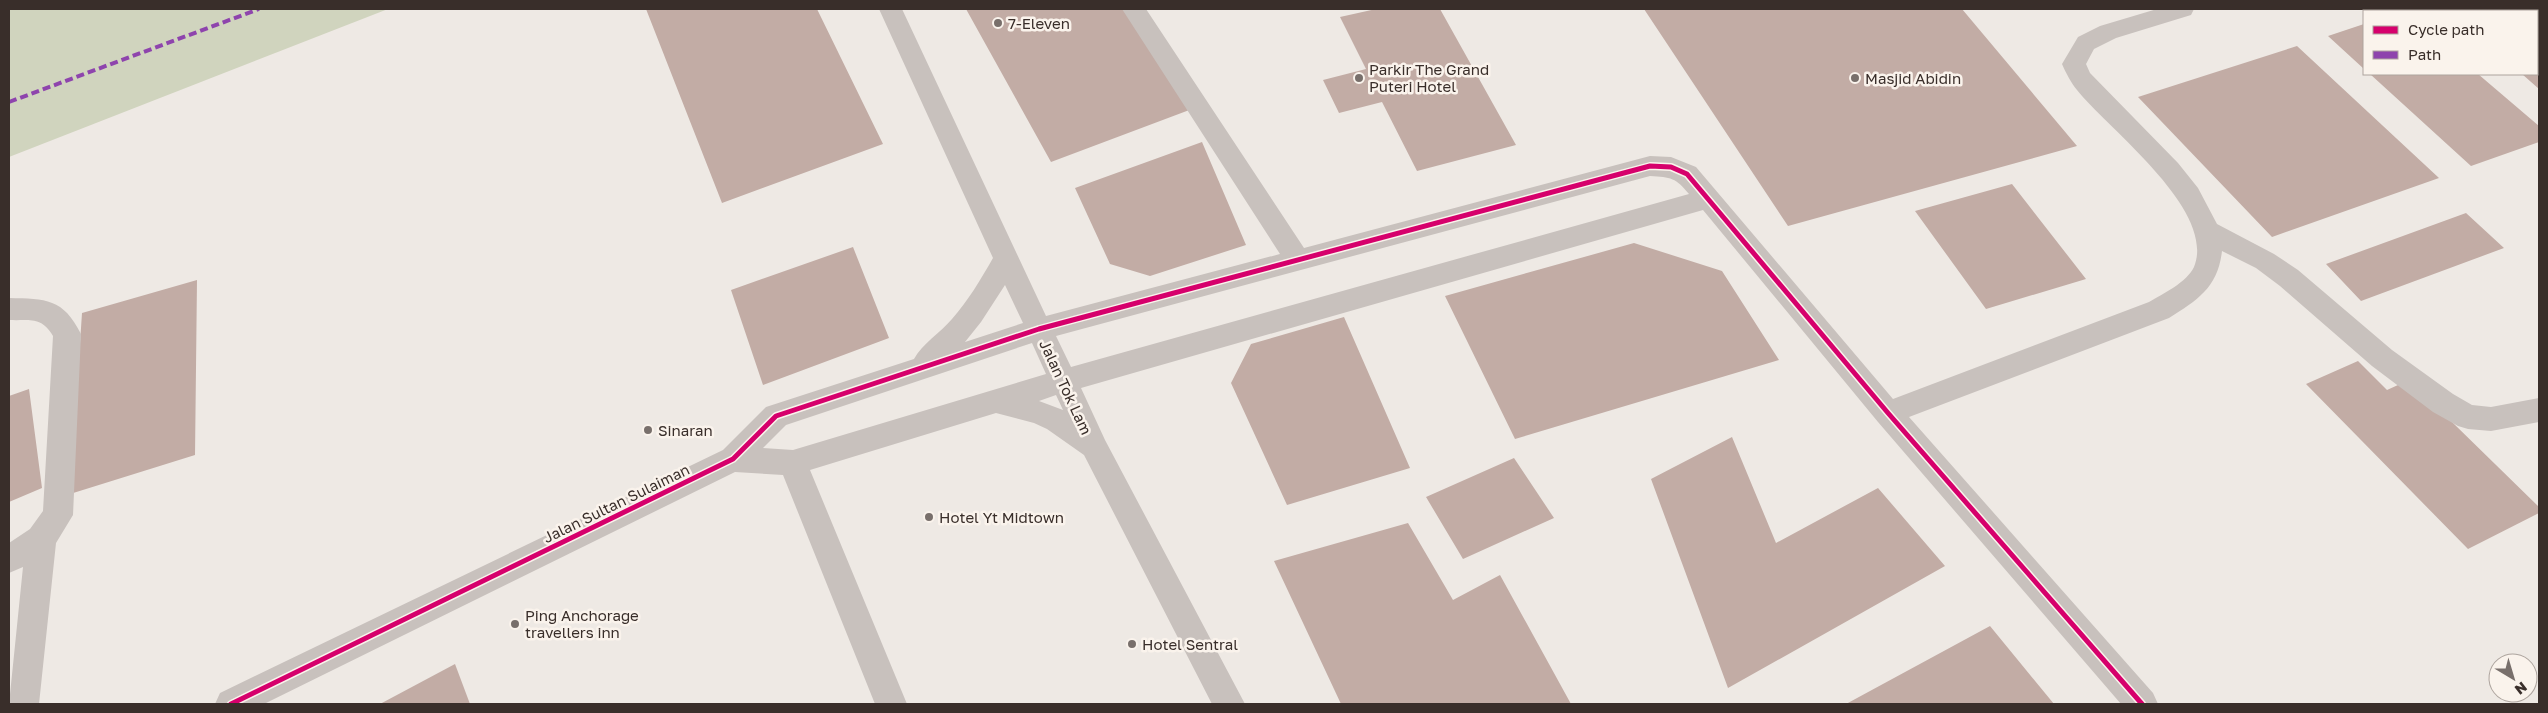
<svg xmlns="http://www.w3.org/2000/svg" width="2548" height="713" viewBox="0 0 2548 713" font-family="'Golos Text',sans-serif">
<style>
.green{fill:#d0d4be}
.building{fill:#c2aca5}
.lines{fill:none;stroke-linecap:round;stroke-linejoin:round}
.minor{fill:#c8c1bd;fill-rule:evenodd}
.quiet{stroke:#8e44ad;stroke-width:4;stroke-dasharray:8 4;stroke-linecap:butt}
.cycleway-casing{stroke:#faf3ec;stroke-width:8}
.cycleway{stroke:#d6006c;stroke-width:5}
.poi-dot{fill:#786f6b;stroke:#faf3ec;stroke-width:2}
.labels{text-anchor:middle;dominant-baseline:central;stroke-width:5;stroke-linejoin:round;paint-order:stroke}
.poi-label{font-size:15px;fill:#392e2a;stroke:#faf3ec;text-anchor:start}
.street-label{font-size:15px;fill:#392e2a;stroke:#faf3ec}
</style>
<rect width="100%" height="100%" fill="#eee9e4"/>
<path class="green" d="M9 9H388L9 157Z"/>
<path class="building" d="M646 9H817L883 144 722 203Z
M966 9H1128L1192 109 1051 162Z
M1376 9H1440L1516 145 1417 171 1382 102 1339 113 1323 80 1366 69 1340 17Z
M1644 9H1962L2077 146 1788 226Z
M2446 9H2539V89L2522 74H2537V11H2449Z
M2364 24V69L2328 36Z
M2297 46 2439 178 2272 237 2138 97Z
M2370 74H2478L2539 126V142L2471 166Z
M1202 142 1246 245 1150 276 1110 264 1075 188Z
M2012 184 2086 279 1986 309 1915 211Z
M2466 213 2504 248 2361 301 2326 264Z
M1634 243 1722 271 1779 360 1515 439 1445 296Z
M853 247 889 338 763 385 731 290Z
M197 280 195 455 70 494 82 313Z
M1344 317 1410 468 1287 505 1231 383 1251 344Z
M2358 361 2387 390 2409 380 2539 507V513L2468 549 2306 384Z
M29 389 42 488 9 502V396Z
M1732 437 1776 543 1878 488 1945 566 1728 688 1651 479Z
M1514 458 1554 518 1463 559 1426 497Z
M1408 523 1453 600 1500 575 1571 704H1341L1274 561Z
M1990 626 2054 704H1846Z
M455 664 470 704H380Z"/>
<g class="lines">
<path class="minor" d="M879 9H902L1046 316 1280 254 1122 9H1146L1304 248 1650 156 1671 157 1696 167 1893 399 2149 302C2163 294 2187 282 2194 267 2217 210 2109 130 2077 90 2071 83 2066 73 2062 64L2078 37 2100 26 2157 9H2194L2191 15 2116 38 2094 49 2086 64 2090 73 2178 163 2198 188 2217 224 2274 254 2298 270 2392 350 2453 394 2472 405 2491 407 2539 398V422L2491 431 2468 429 2458 426 2433 412 2372 366 2280 286 2256 268 2222 251C2218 287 2198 300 2169 318L1909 417 2153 693 2158 704H2121L1878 422 1703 210 1081 388 1105 440 1245 704H1212L1084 455 1047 429 1034 423 996 413 810 470 907 704H875L783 475 735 472 264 704H215L220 693 723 450 766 407 914 359C922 344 941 332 952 319 968 301 981 279 993 258ZM1650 176C1671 177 1676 178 1689 194L1071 367 1056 336ZM1005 285 1023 323 965 342 981 322ZM1032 343 1046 374 793 450 763 448 786 425ZM1056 395 1063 410 1039 401Z
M9 298C46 299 63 298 81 334L73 515 56 543 39 704H9L23 567 9 573V543L30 529 43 511 53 336C41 316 30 321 9 320Z"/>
<path class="quiet" d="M9 102 259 9"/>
<g class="cycleway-casing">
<path id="cycleway" d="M231 704 733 459 776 416 1039 329 1650 166 1671 167 1687 174 1888 413 2142 704"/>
</g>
<use href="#cycleway" class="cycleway"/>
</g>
<g class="poi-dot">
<circle cx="998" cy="23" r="5"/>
<circle cx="1359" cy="78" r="5"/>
<circle cx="1855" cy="78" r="5"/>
<circle cx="648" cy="430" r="5"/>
<circle cx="929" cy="517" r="5"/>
<circle cx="515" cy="624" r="5"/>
<circle cx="1132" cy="644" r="5"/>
</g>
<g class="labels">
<g class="poi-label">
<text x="1008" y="23">7-Eleven</text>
<text x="1369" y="69">Parkir The Grand<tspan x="1369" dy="17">Puteri Hotel</tspan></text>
<text x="1865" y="78">Masjid Abidin</text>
<text x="658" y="430">Sinaran</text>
<text x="939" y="517">Hotel Yt Midtown</text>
<text x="525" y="615">Ping Anchorage<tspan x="525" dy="17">travellers inn</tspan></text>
<text x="1142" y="644">Hotel Sentral</text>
</g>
<g class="street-label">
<text transform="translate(1066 387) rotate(65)">Jalan Tok Lam</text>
<text transform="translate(616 503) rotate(-26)">Jalan Sultan Sulaiman</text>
</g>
</g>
<rect width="2548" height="713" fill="none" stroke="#392e2a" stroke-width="20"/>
<rect x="2363" y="10" width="175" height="65" fill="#faf3ec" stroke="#ada49e"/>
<rect x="2373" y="26" width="25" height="8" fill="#d6006c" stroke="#ada49e"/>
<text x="2408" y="35" font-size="15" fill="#392e2a">Cycle path</text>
<rect x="2373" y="51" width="25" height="8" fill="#8e44ad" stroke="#ada49e"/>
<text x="2408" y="60" font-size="15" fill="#392e2a">Path</text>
<g transform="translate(2513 678) rotate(142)"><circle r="24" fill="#faf3ec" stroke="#ada49e"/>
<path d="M0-4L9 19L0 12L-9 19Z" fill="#786f6b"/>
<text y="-8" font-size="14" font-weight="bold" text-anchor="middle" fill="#392e2a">N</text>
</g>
</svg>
